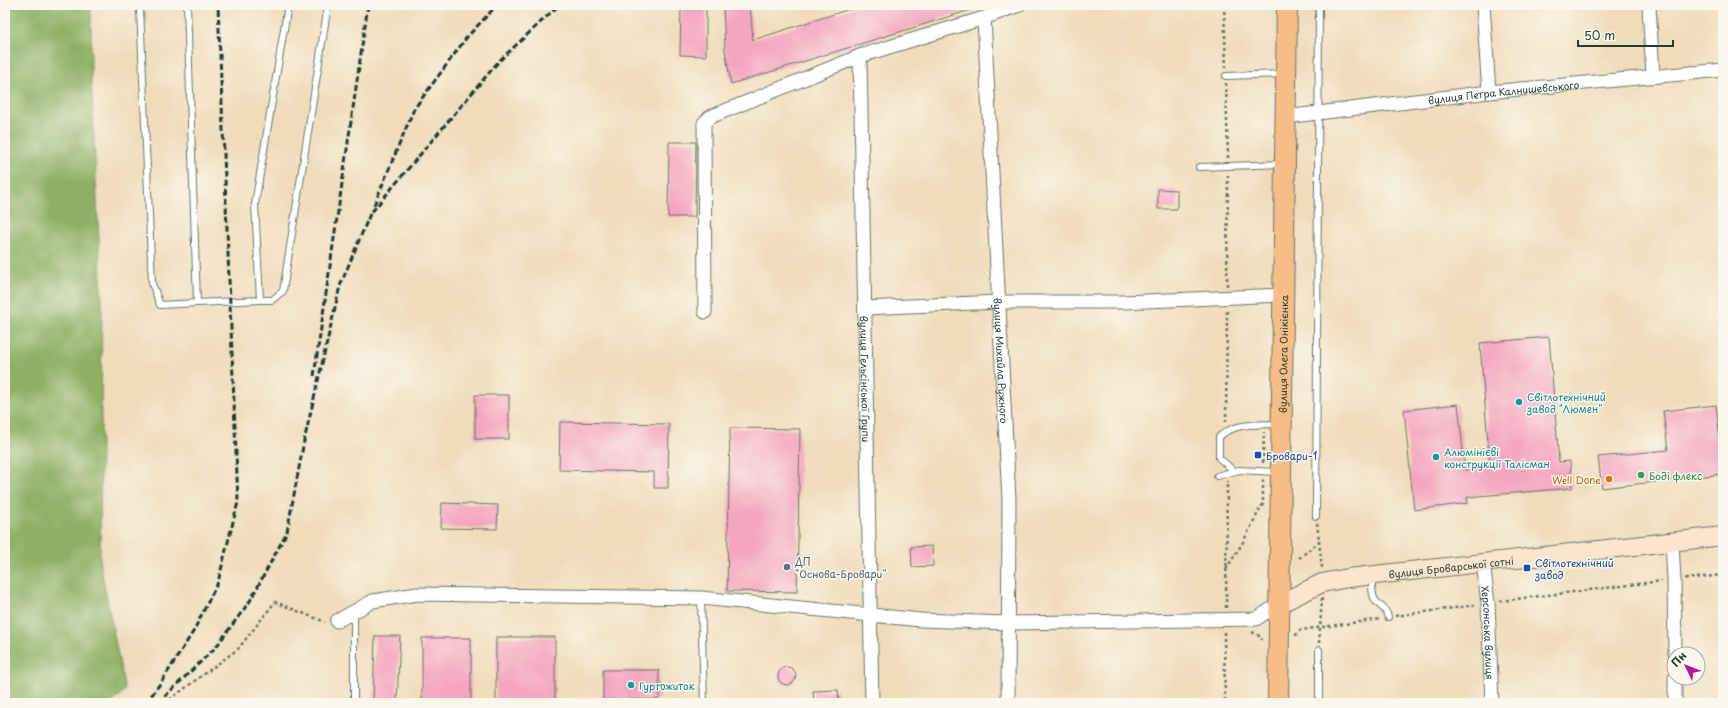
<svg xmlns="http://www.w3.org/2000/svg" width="1728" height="708" viewBox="0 0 1728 708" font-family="'Playpen Sans',sans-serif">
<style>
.forest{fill:#8db065;stroke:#56764c}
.building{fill:#f4a5c0}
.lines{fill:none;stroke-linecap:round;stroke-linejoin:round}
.lane-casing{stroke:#687563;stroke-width:8}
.street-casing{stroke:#687563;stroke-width:15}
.secondary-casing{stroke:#687563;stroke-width:20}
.primary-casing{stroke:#687563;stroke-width:22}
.path{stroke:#687563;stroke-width:2.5;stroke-dasharray:3 3;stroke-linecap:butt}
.lane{stroke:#fff;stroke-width:6}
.street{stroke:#fff;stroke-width:13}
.secondary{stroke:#fce5cf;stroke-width:18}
.primary{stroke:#f7bd88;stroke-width:20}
.rail{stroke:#1f3d34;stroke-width:3;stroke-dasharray:6 3;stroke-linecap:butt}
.culture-dot{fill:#0f9aa8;stroke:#fbf7ec;stroke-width:1.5}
.transit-dot{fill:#1a4fb4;stroke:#fbf7ec;stroke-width:1.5}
.leisure-dot{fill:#2e9e5b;stroke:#fbf7ec;stroke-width:1.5}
.food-dot{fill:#e8710a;stroke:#fbf7ec;stroke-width:1.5}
.service-dot{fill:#5c6f8a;stroke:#fbf7ec;stroke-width:1.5}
.labels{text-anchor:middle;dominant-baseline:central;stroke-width:3;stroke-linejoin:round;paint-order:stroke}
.street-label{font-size:10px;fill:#1f3d34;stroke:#fbf7ec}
.culture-label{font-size:10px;fill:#0d838f;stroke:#fbf7ec;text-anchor:start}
.transit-label{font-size:10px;fill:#164399;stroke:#fbf7ec;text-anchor:start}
.leisure-label{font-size:10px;fill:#27864d;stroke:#fbf7ec;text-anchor:start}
.food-label{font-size:10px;fill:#c56008;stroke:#fbf7ec;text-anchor:end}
.service-label{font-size:10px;fill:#4e5e75;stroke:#fbf7ec;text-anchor:start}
</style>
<rect width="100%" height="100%" fill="#fbf7ec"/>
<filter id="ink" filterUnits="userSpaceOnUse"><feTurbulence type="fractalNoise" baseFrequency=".025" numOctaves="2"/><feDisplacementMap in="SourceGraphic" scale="8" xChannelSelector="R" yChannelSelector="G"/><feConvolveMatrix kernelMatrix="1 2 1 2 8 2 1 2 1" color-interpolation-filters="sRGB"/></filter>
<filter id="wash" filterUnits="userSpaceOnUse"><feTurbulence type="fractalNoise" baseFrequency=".012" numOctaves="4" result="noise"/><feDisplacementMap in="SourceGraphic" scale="16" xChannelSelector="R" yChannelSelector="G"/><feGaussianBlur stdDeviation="0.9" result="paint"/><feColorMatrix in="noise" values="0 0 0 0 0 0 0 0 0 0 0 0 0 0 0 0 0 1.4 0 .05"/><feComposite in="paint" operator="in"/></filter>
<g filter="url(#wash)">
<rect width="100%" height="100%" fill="#f0dcbb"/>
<path class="forest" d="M5 5H91V77L102 301 100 564 125 690 112 703H5Z"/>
<g id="blocks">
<path class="building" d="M681 5H706V56L680 55Z
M723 5H750L753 40 862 5H979L980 7 731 84 725 50Z
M669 142H696L695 217H668Z
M1158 189 1177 190V209H1158Z
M1549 337 1559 462 1570 461 1572 488 1467 497 1468 503 1414 510 1404 410 1458 404 1465 470 1490 468 1480 343Z
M475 395H509V439H475Z
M1716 405 1720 441 1723 440V474L1602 488 1598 457 1668 450 1663 411Z
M560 422 669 424 668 488H654V472L559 470Z
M730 428 800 429 797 592 727 591Z
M442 503 498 505 497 529 441 528Z
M932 546 933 566 912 567 911 547Z
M375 636H400L397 703H373Z
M496 637H555V703H496Z
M422 638H471V703H422Z
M778 676a9 9 0 1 1 18 0a9 9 0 1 1-18 0Z
M603 670H659V699L603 700Z
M838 690 839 703H814L813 691Z"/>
</g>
</g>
<g filter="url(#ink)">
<use href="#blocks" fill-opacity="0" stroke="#687563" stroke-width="1"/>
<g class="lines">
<g class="lane-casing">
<path id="lane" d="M137 5 140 9 152 283 160 305 197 303 187 5
M762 5H766
M1226 76 1284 74
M1199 167 1282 164
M260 300H272L283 291 328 5
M197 303 260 300 255 204 288 5
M1234 471 1219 458V437C1235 422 1258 425 1279 424
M1217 476 1239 470 1279 472
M1316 516 1319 5
M1372 577C1372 584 1371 594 1375 600 1379 607 1386 607 1388 617
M701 598 704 703
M354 703V612
M1319 703V650"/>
</g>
<g class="street-casing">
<g id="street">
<path d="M1483 5 1489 92"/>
<path d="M1649 5 1653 76"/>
<path id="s1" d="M984 18 1009 500 1008 703"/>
<path id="s2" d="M860 56 872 703"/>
<path id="s3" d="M1285 117 1489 92 1723 70"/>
<path d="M865 308 998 302H1124L1283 295"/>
<path d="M705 312 704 123 710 117 860 56 984 18 1019 5"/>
<path d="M1672 542 1674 580 1675 654"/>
<path id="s4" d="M1483 562 1488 603 1492 703"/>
<path d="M337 621 373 601 417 594 701 598 921 620 1008 623 1256 619 1279 604"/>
<path d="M1675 678V703"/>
</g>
</g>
<g class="secondary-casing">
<g id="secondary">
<path id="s5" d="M1279 604 1322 583 1348 578 1723 536"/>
</g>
</g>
<g class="primary-casing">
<g id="primary">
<path id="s6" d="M1278 703 1287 5"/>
</g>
</g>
<path class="path" d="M1224 5 1226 68
M1226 83 1228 158
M1227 286 1228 173
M1226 422 1227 309
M1263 463 1264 432
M1263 480V507
M1317 523 1322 568
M1299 558 1319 542
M1226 569 1242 544 1263 503
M1685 579 1723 575
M1500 601 1662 581
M1226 608 1227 481
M1395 616 1476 605
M1224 632 1225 703
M1252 632 1261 637 1262 640
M1296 636 1297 632 1301 630 1381 619
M1319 643 1322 598
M165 703 238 649 275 602 325 622"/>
<use href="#lane" class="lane"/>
<use href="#street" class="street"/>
<use href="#secondary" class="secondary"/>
<use href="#primary" class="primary"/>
<path class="rail" d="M374 205 414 109 467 37 497 5
M314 376 368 5
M146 703 162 681 193 632 218 582 238 502 218 5
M158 703 216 647 250 601 287 532 304 441 340 286 370 214 499 61 559 5"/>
</g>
</g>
<g class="culture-dot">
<circle cx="1519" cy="402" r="4"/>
<circle cx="1436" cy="457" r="4"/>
<circle cx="631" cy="685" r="4"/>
</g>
<g class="transit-dot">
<rect x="1254" y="451" width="8" height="8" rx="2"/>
<rect x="1523" y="564" width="8" height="8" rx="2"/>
</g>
<circle class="leisure-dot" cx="1641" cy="475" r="4"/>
<circle class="food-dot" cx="1609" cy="479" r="4"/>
<circle class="service-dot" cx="787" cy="567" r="4"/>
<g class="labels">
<g class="street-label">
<text stroke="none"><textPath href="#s3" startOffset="220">вулиця Петра Калнишевського</textPath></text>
<text stroke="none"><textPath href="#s6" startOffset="349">вулиця Олега Онікієнка</textPath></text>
<text stroke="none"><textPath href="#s1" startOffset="343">вулиця Михайла Ружного</textPath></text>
<text stroke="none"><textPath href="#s2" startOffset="323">вулиця Гельсінської Групи</textPath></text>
<text stroke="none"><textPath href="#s5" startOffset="178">вулиця Броварської сотні</textPath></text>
<text stroke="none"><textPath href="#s4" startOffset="71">Херсонська вулиця</textPath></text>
</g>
<g class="culture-label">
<text x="1527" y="396">Світлотехнічний<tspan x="1527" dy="12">завод "Люмен"</tspan></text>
<text x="1444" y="451">Алюмінієві<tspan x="1444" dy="12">конструкції Талісман</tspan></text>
<text x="639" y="685">Гуртожиток</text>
</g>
<g class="transit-label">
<text x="1266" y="455">Бровари-1</text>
<text x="1535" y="562">Світлотехнічний<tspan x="1535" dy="12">завод</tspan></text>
</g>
<g class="leisure-label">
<text x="1649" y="475">Боді флекс</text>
</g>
<g class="food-label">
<text x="1601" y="479">Well Done</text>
</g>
<g class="service-label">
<text x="795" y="561">ДП<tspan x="795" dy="12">"Основа-Бровари"</tspan></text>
</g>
</g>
<rect width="1728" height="708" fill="none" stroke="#fbf7ec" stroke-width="20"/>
<g transform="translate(1686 666) rotate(313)"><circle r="19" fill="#fbf7ec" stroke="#a3ada2"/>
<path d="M0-3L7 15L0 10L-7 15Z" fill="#b5179e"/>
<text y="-6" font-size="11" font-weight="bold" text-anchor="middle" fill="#1f3d34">Пн</text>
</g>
<path d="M1578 40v6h95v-6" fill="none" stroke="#1f3d34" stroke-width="2"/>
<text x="1584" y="40" font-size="12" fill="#1f3d34" stroke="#fbf7ec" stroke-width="3" paint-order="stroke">50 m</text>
</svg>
